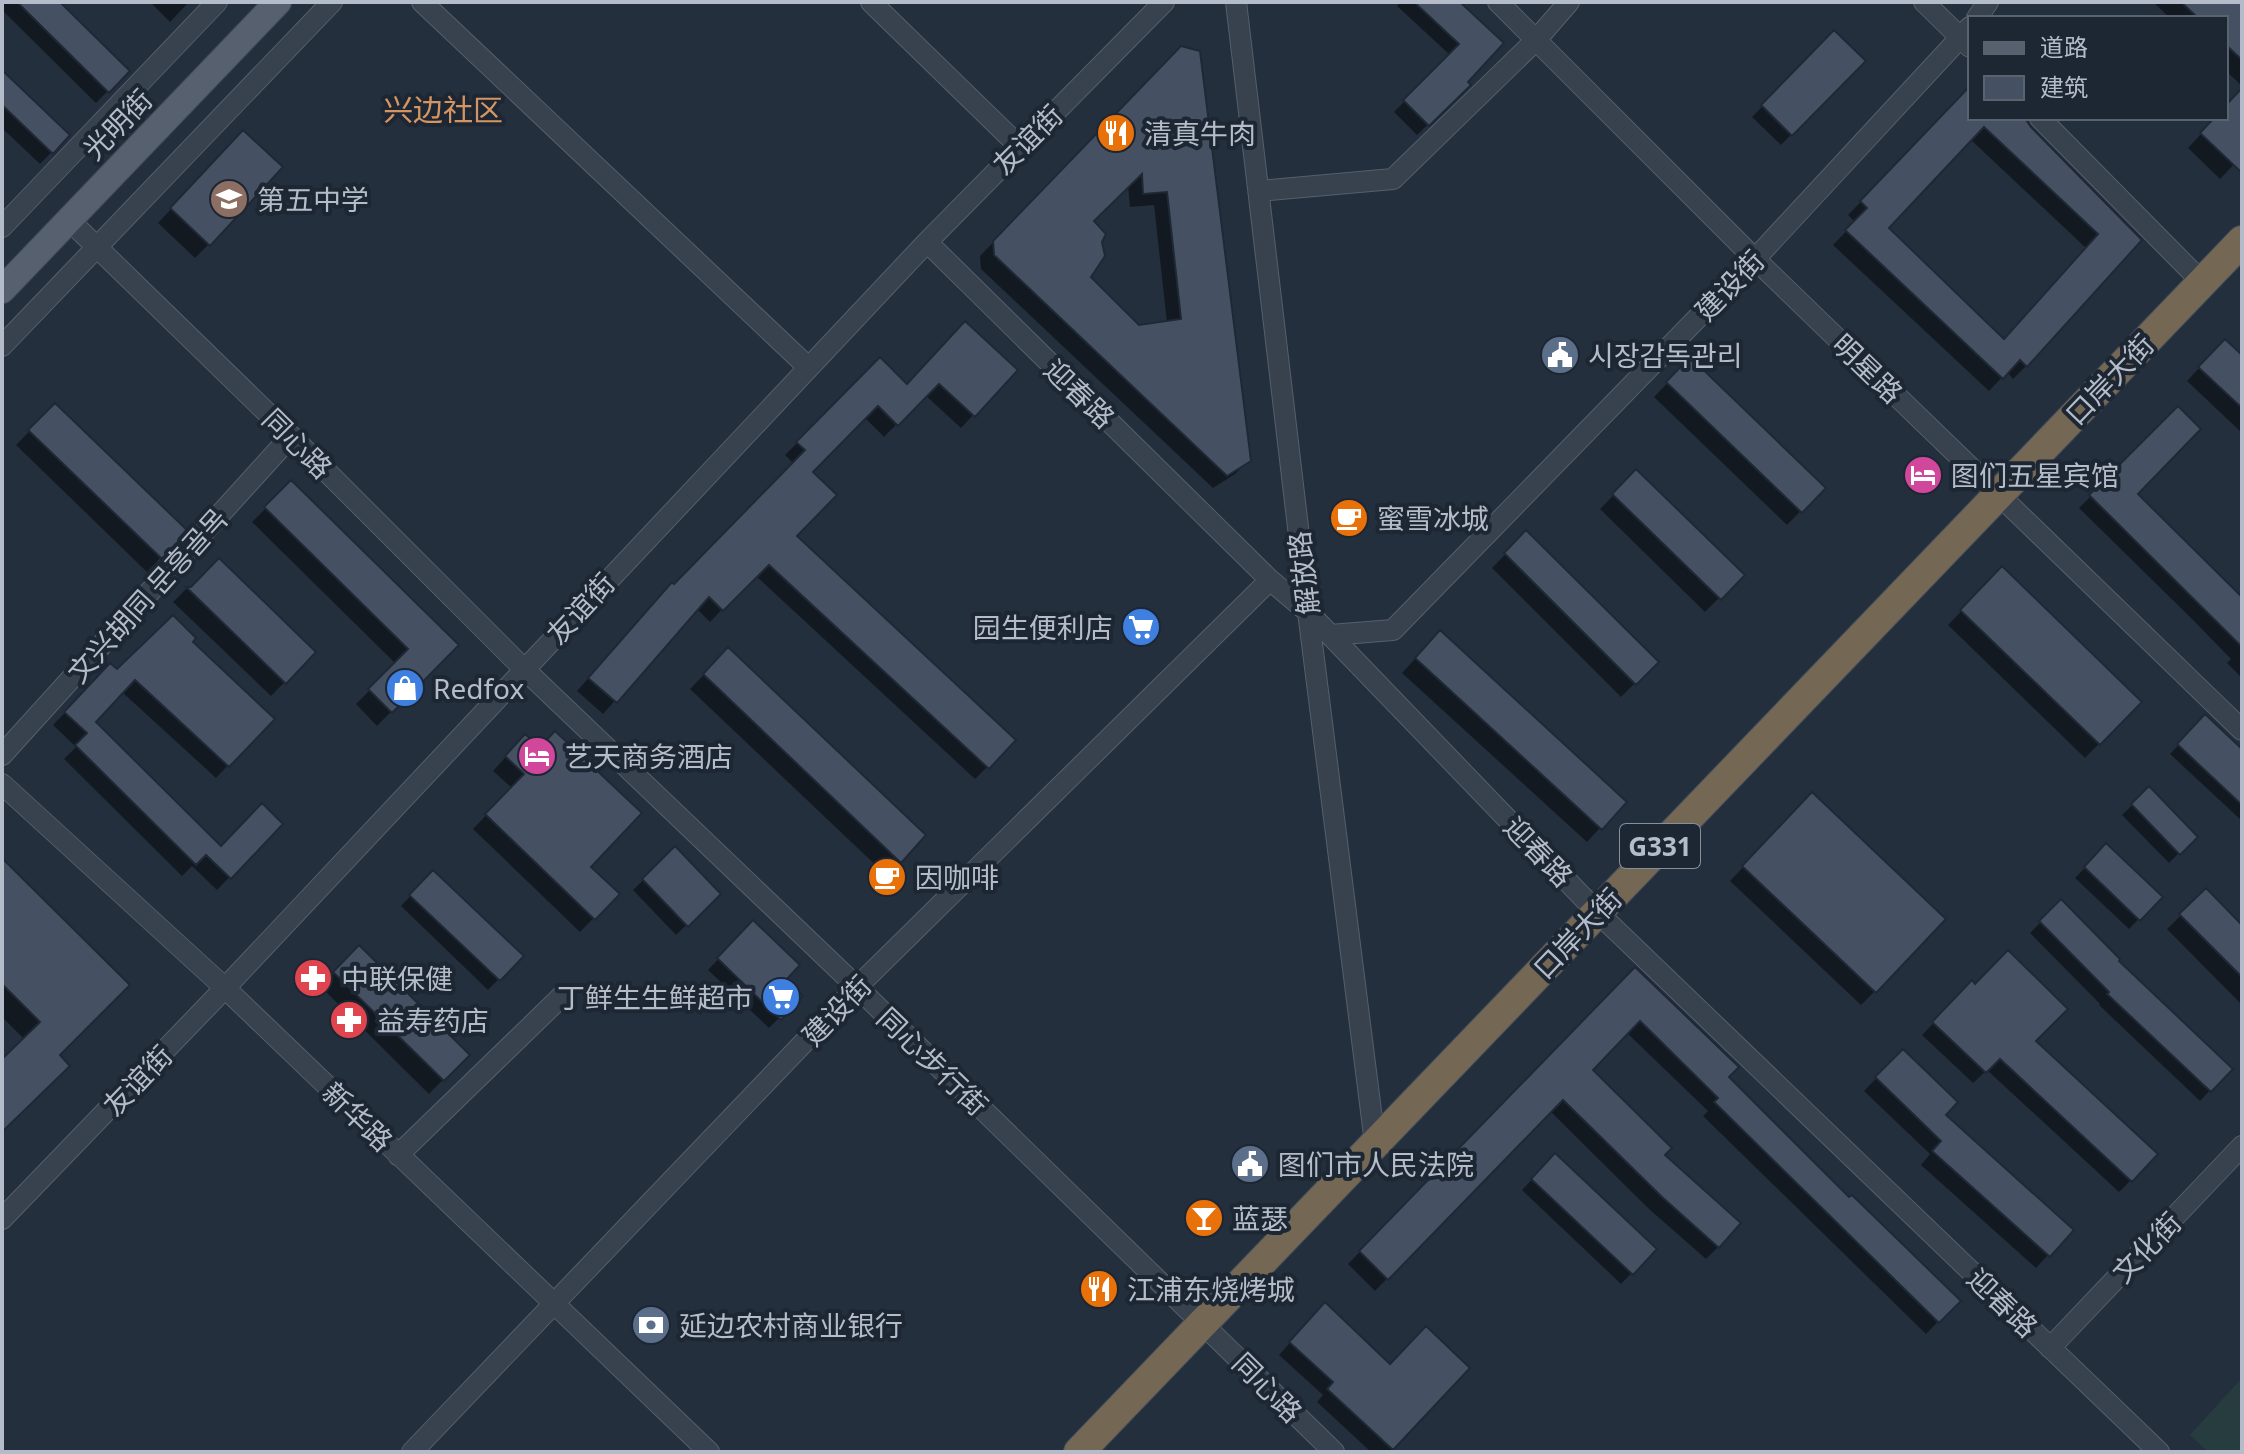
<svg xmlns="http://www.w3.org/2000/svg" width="2244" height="1454" viewBox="0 0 2244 1454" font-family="'Noto Sans','Noto Sans SC','Noto Sans KR',sans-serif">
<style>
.green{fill:#263c3f}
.shadow{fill:#0007;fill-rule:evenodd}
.building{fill:#455162;stroke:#1f2835;stroke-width:2;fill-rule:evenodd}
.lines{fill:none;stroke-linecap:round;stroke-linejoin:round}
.minor-casing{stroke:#565f6c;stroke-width:22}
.major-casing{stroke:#414a57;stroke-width:28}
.highway-casing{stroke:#434c59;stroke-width:32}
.minor{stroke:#38414e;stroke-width:20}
.major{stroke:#56606e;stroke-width:26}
.highway{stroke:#746855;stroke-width:30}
.labels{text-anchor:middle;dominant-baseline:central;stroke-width:8;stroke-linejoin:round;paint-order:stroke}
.shield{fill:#1d2633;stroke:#878f9c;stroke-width:2}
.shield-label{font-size:26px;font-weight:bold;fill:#b4bcc9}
.street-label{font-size:28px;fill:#b4bcc9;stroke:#1d2633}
.poi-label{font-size:28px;fill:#b4bcc9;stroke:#1d2633;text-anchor:start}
.neighbourhood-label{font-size:30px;fill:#d59563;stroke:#1d2633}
</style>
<rect width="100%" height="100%" fill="#242f3e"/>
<path class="green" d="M2242 1378V1452H2208L2190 1435Z"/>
<path class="shadow" d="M2 2H57L127 71 96 103 2 10Z
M150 2H189L170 22Z
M1400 2H1457L1465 82 1468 85 1417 135 1394 112 1450 55 1397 6Z
M2153 2H2242V86L2226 71V18H2170Z
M1834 33 1863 61 1781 145 1752 117Z
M1181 48 1249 460 1235 474 1213 488 981 269 980 256ZM1128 185 1130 207 1154 205 1167 323 1139 327 1088 278 1091 221Z
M2 73 68 135 40 164 2 128Z
M1970 89V118H2020L2139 240 2026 366 2013 379 2007 372 1989 391 1833 245 1855 222 1848 215ZM1970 139 2086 248 2003 341 1887 228Z
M2242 90V156L2220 179 2188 148 2216 118H2226V107Z
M229 146 209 244 195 258 158 223Z
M2212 354 2242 357V433L2187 381Z
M880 360 906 386 1015 370 961 428 925 395 884 437 864 417 810 472 794 536 987 767 975 779 755 575 710 622 697 609 603 714 577 691 660 597 674 587 794 464 785 455Z
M1690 360 1823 488 1787 525 1654 397Z
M55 405 185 531 147 572 16 445Z
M2178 408 2135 494 2238 596 2242 592V678L2227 663 2231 659 2192 619 2079 508Z
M1636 472 1742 575 1705 612 1600 509Z
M291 483 456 645 377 726 356 704 396 664 252 522Z
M1526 533 1656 662 1621 697 1492 568Z
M2002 569 2140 702 2085 758 1948 625Z
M186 589H191L314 652 271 696 173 602Z
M190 642 228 765 216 778 122 692 95 723 221 848 280 825 217 890 192 866 182 876 64 759 76 747 53 725 110 666 117 672Z
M1426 647 1624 802 1587 842 1402 673Z
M728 650 923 835 886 875 690 689Z
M2205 717 2242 752V821L2170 754Z
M512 750 589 867 617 894 580 932 473 829 512 788 493 771Z
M2149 789 2195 837 2169 863 2122 815Z
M1798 809 1875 991 1861 1005 1730 881Z
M2106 846 2160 897 2129 929 2075 878Z
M675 849 719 894 676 935 633 890Z
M2 860 57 1055 2 1130V1062L25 1040 2 1017Z
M433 872 521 956 488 990 401 906Z
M2206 891 2242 928V1005L2167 929Z
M2061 902 2116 961 2230 1069 2200 1101 2099 1005 2100 1004 2030 933Z
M753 922 784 980 801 996 769 1028 708 970Z
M359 948 467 1055 429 1094 321 987Z
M1635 970 1726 1077 1849 1200 1958 1301 1926 1334 1703 1116 1708 1111 1626 1032 1590 1070 1662 1156 1718 1247 1706 1259 1649 1209 1550 1111 1375 1291 1348 1264Z
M1972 983 2033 1041 2131 1180 2119 1192 1987 1070 1973 1083 1922 1035Z
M1903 1051 1943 1115 2071 1230 2036 1268 1921 1165 1930 1154 1864 1091Z
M1555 1155 1655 1249 1621 1284 1522 1190Z
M1313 1317 1390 1367 1467 1368 1389 1452H1371L1317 1402 1323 1395 1279 1355Z"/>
<path class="building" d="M17 2H60L130 71 109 93Z
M1414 2H1460L1504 43 1468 82 1471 85 1429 126 1403 100 1459 44Z
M2181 2H2242V60L2226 45V18H2198Z
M1834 30 1866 61 1792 136 1761 105Z
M1181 46 1200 51 1251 461 1227 476 994 255 993 241ZM1142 174 1143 194 1167 192 1181 319 1139 325 1091 277 1105 256 1102 242 1106 234 1094 221Z
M2 70 70 135 53 154 2 105Z
M1970 86V118H2025L2031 127 2142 240 2027 367 2020 360 2003 379 1845 230 1867 208 1860 201ZM1984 127 2098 234 2004 339 1889 228Z
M2242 88V173L2200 133 2214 118H2226V105Z
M243 130 283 167 210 246 170 208Z
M965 321 1018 370 975 417 939 384 898 426 878 406 813 472 837 495 797 536 1016 740 989 769 769 565 723 611 709 597 617 703 588 678 672 582 674 584 805 450 796 442 880 357 907 384Z
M2225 339 2242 355V408L2198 367Z
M1690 357 1826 488 1802 513 1666 382Z
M55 403 188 531 162 559 28 430Z
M2178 406 2201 429 2138 494 2242 597V647L2089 495Z
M1636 469 1745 575 1721 600 1612 494Z
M291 480 459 645 392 713 368 689 408 649 264 507Z
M1526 530 1659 662 1636 685 1504 553Z
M219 558 316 652 286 684 186 587H191Z
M2002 566 2142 702 2100 745 1960 610Z
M173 615 196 638 193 642 275 719 229 767 135 680 96 722 221 846 262 803 283 824 231 879 206 855 196 865 75 745 87 733 64 712 110 663 117 669Z
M1440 630 1627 802 1602 830 1415 658Z
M728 647 926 835 901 863 703 674Z
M2205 714 2242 749V805L2177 744Z
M555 731 642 813 591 867 620 894 595 920 485 814 524 774 505 756 525 734 540 747Z
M2149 786 2198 837 2180 855 2131 804Z
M1812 792 1946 919 1876 993 1742 866Z
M2106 843 2163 897 2140 921 2084 867Z
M675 846 721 894 688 927 642 879Z
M2 858 130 985 60 1055 70 1066 2 1132V1059L40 1022 2 984Z
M433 870 524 956 500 981 409 895Z
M2206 888 2242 925V977L2179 914Z
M2061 899 2120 959 2119 961 2233 1069 2211 1092 2107 994 2109 992 2039 921Z
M753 920 800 965 786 980 803 996 781 1020 717 958Z
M359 945 470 1055 444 1081 333 972Z
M2008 950 2068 1009 2036 1041 2158 1154 2132 1182 2000 1059 1986 1073 1932 1022 1972 980 1975 984Z
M1635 967 1739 1067 1729 1077 1849 1197 1852 1195 1961 1301 1939 1323 1714 1102 1718 1098 1640 1021 1593 1070 1672 1148 1665 1155 1741 1223 1719 1248 1662 1197 1563 1100 1388 1280 1359 1251Z
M1903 1049 1958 1102 1946 1115 2074 1230 2050 1257 1932 1151 1941 1141 1875 1077Z
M1555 1153 1657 1249 1633 1275 1531 1179Z
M1325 1302 1390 1364 1426 1326 1470 1368 1393 1450 1327 1389 1333 1382 1289 1342Z"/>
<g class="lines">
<g class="minor-casing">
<path id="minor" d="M422 2 808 367
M871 2 1019 146
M1236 2 1308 612 1375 1143
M1498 2 1755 259 2242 730
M1924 2 1970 47
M1977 18 1988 2
M2040 118 2202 282
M1259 191 1393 179 1536 40 1569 2
M69 220 291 436 523 668 857 987 1334 1452
M2 227 217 2
M927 242 1270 580 1308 612 1597 912 2159 1452
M2 346 332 2
M1330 635 1393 630 1755 259 1970 27
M2 755 291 436
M2 784 225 988 709 1452
M398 1155 563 995
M2 1219 225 988 927 242 1164 2
M2050 1348 2242 1146
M412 1452 857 987 1270 580"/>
</g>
<g class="major-casing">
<path id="major" d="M2 290 278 2"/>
</g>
<g class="highway-casing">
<path id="highway" d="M1079 1452 2242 241"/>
</g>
<use href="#minor" class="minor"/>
<use href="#major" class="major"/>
<use href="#highway" class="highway"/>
</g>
<defs>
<g id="restaurant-disc" transform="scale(2)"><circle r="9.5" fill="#e8710a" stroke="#1d2633"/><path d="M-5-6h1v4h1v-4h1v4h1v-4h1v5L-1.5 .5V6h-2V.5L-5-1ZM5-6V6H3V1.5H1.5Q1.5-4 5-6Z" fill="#fff"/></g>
<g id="school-disc" transform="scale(2)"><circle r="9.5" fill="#8d6e63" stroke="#1d2633"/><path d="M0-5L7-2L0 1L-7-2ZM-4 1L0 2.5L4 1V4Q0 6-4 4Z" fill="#fff"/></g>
<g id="civic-disc" transform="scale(2)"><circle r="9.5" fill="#5c6f8a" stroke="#1d2633"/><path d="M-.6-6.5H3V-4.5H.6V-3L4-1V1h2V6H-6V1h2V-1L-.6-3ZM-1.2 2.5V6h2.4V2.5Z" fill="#fff"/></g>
<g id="hotel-disc" transform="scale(2)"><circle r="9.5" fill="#d1479c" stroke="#1d2633"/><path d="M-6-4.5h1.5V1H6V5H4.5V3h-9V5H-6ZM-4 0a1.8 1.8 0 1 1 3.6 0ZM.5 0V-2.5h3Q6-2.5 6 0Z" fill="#fff"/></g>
<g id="cafe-disc" transform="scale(2)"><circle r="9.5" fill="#e8710a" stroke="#1d2633"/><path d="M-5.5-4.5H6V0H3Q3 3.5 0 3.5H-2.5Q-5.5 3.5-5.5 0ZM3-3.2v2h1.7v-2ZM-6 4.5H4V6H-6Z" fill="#fff"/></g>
<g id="supermarket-disc" transform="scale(2)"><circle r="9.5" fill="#3f7fe0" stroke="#1d2633"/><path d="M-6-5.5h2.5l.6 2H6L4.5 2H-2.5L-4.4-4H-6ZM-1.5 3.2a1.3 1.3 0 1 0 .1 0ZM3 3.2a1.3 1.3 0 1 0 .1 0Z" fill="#fff"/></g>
<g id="shop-disc" transform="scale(2)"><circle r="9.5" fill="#3f7fe0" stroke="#1d2633"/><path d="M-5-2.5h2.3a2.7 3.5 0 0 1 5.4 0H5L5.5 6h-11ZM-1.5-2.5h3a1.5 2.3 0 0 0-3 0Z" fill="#fff"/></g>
<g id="pharmacy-disc" transform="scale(2)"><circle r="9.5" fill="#e0444e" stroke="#1d2633"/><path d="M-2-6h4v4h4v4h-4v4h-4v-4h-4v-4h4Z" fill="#fff"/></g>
<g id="bar-disc" transform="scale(2)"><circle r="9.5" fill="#e8710a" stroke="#1d2633"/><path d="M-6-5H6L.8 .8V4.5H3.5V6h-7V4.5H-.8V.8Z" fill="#fff"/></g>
<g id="bank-disc" transform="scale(2)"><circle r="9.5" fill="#5c6f8a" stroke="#1d2633"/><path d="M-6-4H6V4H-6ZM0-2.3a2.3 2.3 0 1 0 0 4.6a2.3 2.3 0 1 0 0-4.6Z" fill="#fff"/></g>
</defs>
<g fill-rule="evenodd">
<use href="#restaurant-disc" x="1116" y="133"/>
<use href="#school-disc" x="229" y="199"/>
<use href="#civic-disc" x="1560" y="355"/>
<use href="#hotel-disc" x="1923" y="475"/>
<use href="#cafe-disc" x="1349" y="518"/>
<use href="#supermarket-disc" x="1141" y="627"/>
<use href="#shop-disc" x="405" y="688"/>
<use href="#hotel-disc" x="537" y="756"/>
<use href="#cafe-disc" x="887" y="877"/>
<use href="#pharmacy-disc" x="313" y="978"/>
<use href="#supermarket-disc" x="781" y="997"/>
<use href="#pharmacy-disc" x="349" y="1020"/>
<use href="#civic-disc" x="1250" y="1164"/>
<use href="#bar-disc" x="1204" y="1218"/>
<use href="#restaurant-disc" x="1099" y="1289"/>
<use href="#bank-disc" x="651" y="1325"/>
</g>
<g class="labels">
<rect class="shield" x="1620" y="824" width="80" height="44" rx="6"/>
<g class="shield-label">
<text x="1660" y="846">G331</text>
</g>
<g class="street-label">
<text transform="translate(117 124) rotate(-46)">光明街</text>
<text transform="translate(1027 139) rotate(-45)">友谊街</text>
<text transform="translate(1729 285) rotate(-46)">建设街</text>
<text transform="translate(1868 368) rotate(44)">明星路</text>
<text transform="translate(2109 379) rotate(-46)">口岸大街</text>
<text transform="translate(1080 393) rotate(44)">迎春路</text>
<text transform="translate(298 443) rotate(45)">同心路</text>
<text transform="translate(1303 573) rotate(-97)">解放路</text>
<text transform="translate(147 595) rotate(-48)">文兴胡同 문흥골목</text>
<text transform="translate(580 608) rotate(-47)">友谊街</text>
<text transform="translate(1539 851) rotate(46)">迎春路</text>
<text transform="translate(1577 933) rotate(-46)">口岸大街</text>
<text transform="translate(836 1010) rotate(-46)">建设街</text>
<text transform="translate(933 1061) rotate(44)">同心步行街</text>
<text transform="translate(137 1080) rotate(-46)">友谊街</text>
<text transform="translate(358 1116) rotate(44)">新华路</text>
<text transform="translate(2146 1247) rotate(-46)">文化街</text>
<text transform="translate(2003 1302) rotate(44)">迎春路</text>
<text transform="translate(1268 1387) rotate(45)">同心路</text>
</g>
<g class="poi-label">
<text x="1144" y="133">清真牛肉</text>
<text x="257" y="199">第五中学</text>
<text x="1588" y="355">시장감독관리</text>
<text x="1951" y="475">图们五星宾馆</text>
<text x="1377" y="518">蜜雪冰城</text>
<text x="1113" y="627" text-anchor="end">园生便利店</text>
<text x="433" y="688">Redfox</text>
<text x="565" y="756">艺天商务酒店</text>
<text x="915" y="877">因咖啡</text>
<text x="341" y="978">中联保健</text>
<text x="753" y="997" text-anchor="end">丁鲜生生鲜超市</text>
<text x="377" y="1020">益寿药店</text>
<text x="1278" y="1164">图们市人民法院</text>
<text x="1232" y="1218">蓝瑟</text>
<text x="1127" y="1289">江浦东烧烤城</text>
<text x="679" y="1325">延边农村商业银行</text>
</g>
<g class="neighbourhood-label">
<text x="443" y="109">兴边社区</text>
</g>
</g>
<rect width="2244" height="1454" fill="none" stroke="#b4bcc9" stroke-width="8"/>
<rect x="1968" y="16" width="260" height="104" fill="#1d2633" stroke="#59626f" stroke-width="2"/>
<rect x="1984" y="42" width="40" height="12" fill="#56606e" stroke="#59626f" stroke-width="2"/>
<text x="2040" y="56" font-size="24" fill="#b4bcc9">道路</text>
<rect x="1984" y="76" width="40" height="24" fill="#455162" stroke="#59626f" stroke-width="2"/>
<text x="2040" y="96" font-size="24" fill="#b4bcc9">建筑</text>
</svg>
